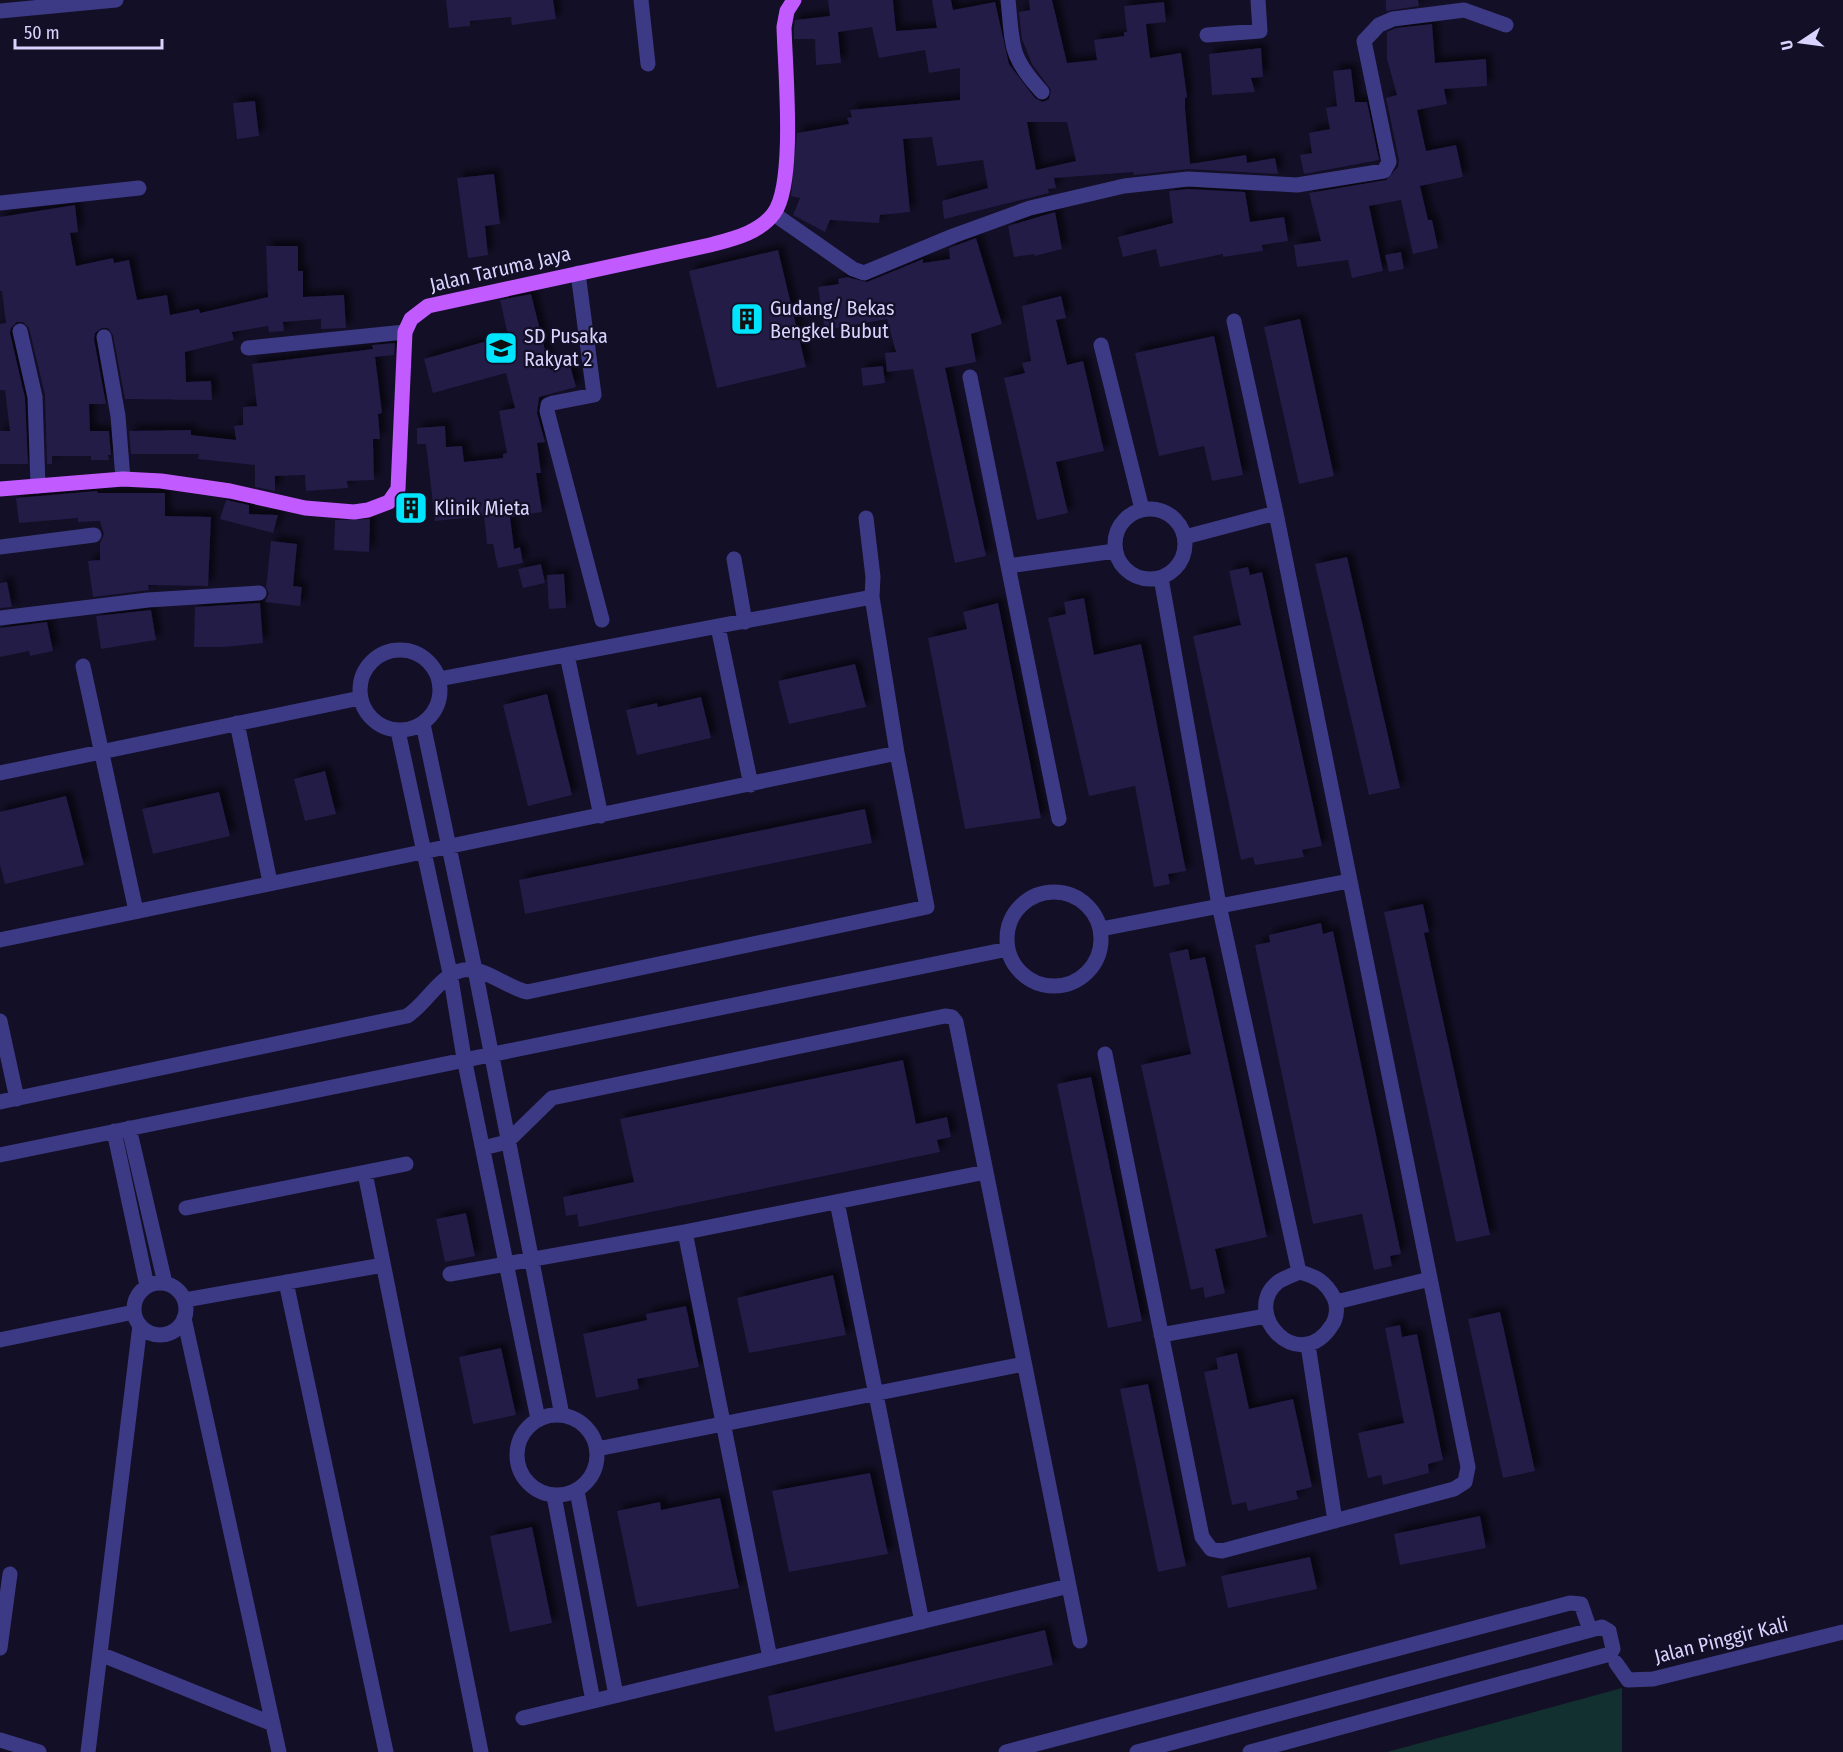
<svg xmlns="http://www.w3.org/2000/svg" width="1843" height="1752" viewBox="0 0 1843 1752" font-family="'Fira Sans Condensed',sans-serif">
<style>
.green{fill:#12302f}
.building{fill:#241b47;fill-rule:evenodd;filter:url(#shadow)}
.lines{fill:none;stroke-linecap:round;stroke-linejoin:round}
.minor{stroke:#3d3a85;stroke-width:15}
.primary{stroke:#c25bff;stroke-width:15}
.labels{text-anchor:middle;dominant-baseline:central;stroke-width:4.5;stroke-linejoin:round;paint-order:stroke}
.street-label{font-size:20px;fill:#d9d4ff;stroke:#130f26}
.poi-label{font-size:20px;fill:#d9d4ff;stroke:#130f26;text-anchor:start}
</style>
<defs>
<filter id="shadow"><feDropShadow dx="5.5" dy="-5.5" stdDeviation="3" flood-color="#0009"/></filter>
</defs>
<rect width="100%" height="100%" fill="#130f26"/>
<path class="green" d="M1622 1688V1752H1387Z"/>
<path class="building" d="M446 0H553L556 19 512 25 511 17 470 21V26L449 28Z
M828 0H893L896 31 937 28 932 0H951L953 10 995 2 1009 64 1035 98 1043 102 1049 99 1051 90 1032 64 1022 39 1019 12 1030 10 1029 0H1052L1067 63 1097 60 1094 40 1124 36V32H1127L1124 6 1164 2 1166 22 1146 24 1150 58 1181 53 1187 97 1185 98V108L1190 164 1246 155 1247 163 1275 158 1278 174 1188 169 1134 175 1133 172 1054 178 1056 188 1048 189 1049 193 944 219 942 201 988 188 983 160 937 166 932 137 903 139 910 212 880 215 879 223 830 220 825 232 793 215 800 198 791 196 797 133 849 124 847 118 852 117 850 110 960 100V68L929 73 925 50 879 58 872 27 838 32 841 63 816 65 815 39H794V28L795 20 830 16ZM1027 122H1067L1076 161 1036 170Z
M1386 0H1418L1419 6 1386 11Z
M1432 24 1435 63 1486 59 1487 86 1444 89 1447 104 1417 110 1426 151 1456 145 1463 177 1420 186 1428 220H1432L1438 248 1413 254 1401 200 1369 206 1383 271 1352 278 1348 260 1297 267 1294 245 1321 241 1309 193 1386 180 1398 167 1399 160 1386 98 1397 95 1387 59V32L1396 28Z
M1261 48 1263 77 1251 78 1255 92 1212 95 1209 54Z
M1351 69 1355 102H1367L1379 160 1304 174 1300 155 1312 153 1309 133 1330 129 1326 108 1337 106 1333 71Z
M255 101 259 136 237 139 233 103Z
M494 174 500 224 485 226 488 255 468 258 457 178Z
M1188 189 1245 192 1250 222 1284 217 1288 241 1262 245 1263 251 1223 257V254L1160 267 1156 249 1123 257 1118 237 1173 223 1169 191Z
M75 205 78 232 70 233 76 266 113 258 114 263 129 260 137 300 167 295 170 315 199 309 200 313 268 297 266 246H298V271H303V297L344 295 346 328 321 329V319L283 322 284 331 269 332 268 326 232 332 234 340 185 352 186 382 211 381 212 400 125 399 113 335 108 328H102L95 333 94 339 106 404H89L90 431H109L111 455H108L109 460H91V456H52V464H47L45 395 29 328 23 322H17L11 328 10 333 25 398 28 464H0V431H10L5 390H0V324L6 323 2 291H0V217Z
M1055 212 1062 249 1035 256 1034 254 1014 257 1008 226Z
M976 238 1002 324 971 334 976 362 945 368 986 556 955 563 913 369 887 372 885 353 896 352 887 319 825 330 818 287 839 284 838 279 847 277 867 282 923 259V263L950 259 949 248Z
M778 250 806 367 717 388 689 271Z
M1401 252 1404 269 1389 272 1385 255Z
M531 294 550 370 570 365 576 387 539 397 537 413 545 442 537 443 541 473H536L542 512 510 517 514 549 520 547 523 563 498 568 493 544H487L484 516 435 521 426 444H417V428L445 426 446 447 462 446 464 462 503 458V454L507 453 499 411 515 408 506 373 433 393 424 359 508 335 500 300Z
M1061 296 1066 318 1056 320 1067 365 1083 361 1104 451 1056 462 1068 513 1037 520 1004 378 1025 373 1022 363 1031 361 1022 306Z
M1300 319 1334 476 1299 484 1264 327Z
M1214 336 1243 475 1212 481 1204 446 1159 456 1135 353Z
M395 343 394 355 375 357 382 413 378 414 380 439H373L374 480 347 481 348 488 306 491 305 475 275 476V491L255 487V465L198 459 199 454H131L129 431 191 430V435L236 440 234 426 243 425V407L257 406 252 364 373 349 372 345Z
M883 366 885 383 863 386 861 368Z
M97 491 98 493H165V516L211 517 208 586 148 585 149 590 93 597 88 561 100 560V543L104 534 100 521 78 522V518L19 523 16 498Z
M226 500 249 505V514L278 515 273 533 220 519Z
M370 519 369 552 334 550 335 520Z
M271 541 297 544 293 586 302 587 300 606 265 602 269 593 266 587Z
M1347 557 1400 788 1369 795 1315 564Z
M541 564 545 583 523 588 518 569Z
M1248 567 1250 575 1262 572 1322 846 1302 850 1304 857 1255 865 1253 857 1241 860 1193 636 1241 625 1229 571Z
M564 574 566 608 549 609 547 575Z
M7 582 12 607 0 608V583Z
M1084 598 1094 655 1141 644 1186 871 1168 874 1170 884 1154 887 1135 786 1089 796 1048 618 1066 614 1064 602Z
M260 603 263 643 224 647H194L195 607Z
M998 603 1041 818 965 829 928 638 967 629 963 612Z
M151 610 156 640 101 649 96 616Z
M47 622 53 651 30 656 29 651 0 657V628Z
M855 664 866 707 789 724 778 681Z
M547 694 572 795 528 806 503 705Z
M701 697 711 738 637 755 626 710 657 703 658 707Z
M325 771 336 814 305 821 294 779Z
M219 792 230 836 153 854 142 809Z
M66 796 84 865 5 884 0 865V812Z
M865 809 872 843 525 914 519 880Z
M1423 904 1429 932 1424 933 1490 1235 1456 1242 1384 912Z
M1321 923 1323 934 1333 931 1401 1254 1390 1256 1392 1266 1374 1270 1362 1214 1313 1224 1255 945 1270 942 1269 935Z
M1188 949 1190 960 1205 957 1267 1237 1215 1249 1225 1293 1205 1298 1203 1287 1191 1290 1141 1065 1191 1054 1169 953Z
M903 1060 916 1124 947 1117 951 1137 937 1140 940 1152 579 1227 577 1214 566 1216 563 1197 634 1182 620 1119Z
M1091 1077 1142 1321 1108 1328 1057 1084Z
M466 1213 475 1256 445 1262 436 1219Z
M833 1275 846 1335 749 1353 737 1298Z
M686 1306 699 1367 637 1379 639 1389 596 1398 583 1334 647 1320 646 1314Z
M1500 1312 1535 1471 1503 1478 1468 1319Z
M1400 1325 1402 1337 1417 1334 1443 1460 1428 1464 1429 1473 1383 1485 1381 1475 1368 1478 1358 1433 1404 1423 1385 1328Z
M501 1348 516 1415 473 1424 459 1357Z
M1237 1353 1249 1409 1293 1399 1312 1487 1296 1491 1298 1499 1248 1511 1246 1502 1232 1505 1204 1372 1218 1369 1216 1358Z
M1148 1384 1186 1566 1158 1572 1120 1389Z
M870 1473 888 1554 789 1572 772 1491Z
M720 1498 739 1588 637 1607 617 1511 660 1502 661 1510Z
M1480 1516 1486 1548 1400 1565 1394 1534Z
M532 1527 552 1623 510 1632 490 1536Z
M1310 1557 1317 1589 1228 1608 1221 1576Z
M1045 1630 1053 1665 775 1732 768 1696Z"/>
<g class="lines">
<path class="minor" d="M641 0 648 64
M1008 0C1013 47 1009 56 1042 92
M0 11 116 0
M1207 35 1260 31 1258 0
M0 203 139 188
M774 214 853 269 864 273 953 236 1030 208 1124 186 1188 179 1297 185 1384 171 1389 162 1364 41 1379 25 1393 19 1433 14 1464 10 1506 25
M578 273 594 395 553 403 548 405 547 411 602 620
M20 331 35 397 38 486
M104 337 118 416 123 479
M1101 345 1142 509
M248 348 405 332
M970 377 1059 819
M1115 544a35 35 0 1 1 70 0a35 35 0 1 1-70 0Z
M1185 537 1276 513
M0 547 94 535
M734 559 745 622
M1008 566 1115 551
M1161 578 1219 905 1299 1272
M0 618 148 600 259 593
M718 627 751 785
M360 690a40 40 0 1 1 80 0a40 40 0 1 1-80 0Z
M567 655 601 816
M83 666 136 911
M439 679 872 597
M237 723 270 882
M423 724 475 970 562 1415
M398 731 450 973 464 1058 538 1419
M0 773 360 698
M1007 939a47 47 0 1 1 94 0a47 47 0 1 1-94 0Z
M1101 929 1349 881
M0 940 897 753
M0 1021 17 1099
M1105 1054 1202 1537 1211 1549 1222 1551 1454 1489 1465 1482 1468 1467 1276 513 1234 321
M0 1102 407 1016C430 1002 443 965 475 970 489 972 510 988 527 992L927 907 897 753 872 597 873 577 866 518
M129 1128 165 1283
M114 1131 147 1286
M483 1148 507 1142 552 1098 945 1016 952 1017 956 1022 1080 1641
M0 1155 1008 949
M365 1173 481 1752
M837 1202 922 1622
M186 1208 406 1164
M685 1232 770 1658
M1299 1272C1316 1276 1326 1282 1334 1298 1338 1306 1337 1318 1332 1325 1299 1377 1240 1313 1278 1282 1284 1278 1293 1275 1299 1272Z
M450 1274 685 1232 986 1172
M286 1282 386 1752
M134 1309a26 26 0 1 1 52 0a26 26 0 1 1-52 0Z
M185 1300 383 1265
M1336 1302 1430 1279
M184 1318 279 1752
M1161 1335 1266 1316
M0 1340 134 1312
M1308 1345 1335 1521
M517 1455a40 40 0 1 1 80 0a40 40 0 1 1-80 0Z
M597 1449 1024 1364
M577 1491 616 1695
M554 1496 593 1701
M0 1648 10 1574
M100 1654 273 1724
M1616 1663 1628 1680 1653 1679 1843 1632
M523 1718 1069 1586
M0 1740 39 1752
M88 1752 140 1325
M1006 1752 1570 1603 1581 1604 1590 1630
M1137 1752 1602 1627 1609 1631 1613 1649 1610 1654 1250 1752"/>
<path class="primary" d="M0 489 123 479 161 481 230 491 305 508 354 512 368 510 389 502 398 489 405 332 411 319 428 306 710 245C732 239 760 233 774 213 796 183 785 68 784 27L787 11 794 0"/>
</g>
<defs>
<g id="building-square" transform="scale(1.725)"><rect x="-9" y="-9" width="18" height="18" rx="4" fill="#00e5ff" stroke="#130f26"/><path d="M-4-6H4V6H1V3H-1V6H-4ZM-2.5-4.3h1.7v1.8h-1.7ZM.8-4.3h1.7v1.8H.8ZM-2.5-1h1.7V.8h-1.7ZM.8-1h1.7V.8H.8Z" fill="#111"/></g>
<g id="school-square" transform="scale(1.725)"><rect x="-9" y="-9" width="18" height="18" rx="4" fill="#00e5ff" stroke="#130f26"/><path d="M0-5L7-2L0 1L-7-2ZM-4 1L0 2.5L4 1V4Q0 6-4 4Z" fill="#111"/></g>
</defs>
<g fill-rule="evenodd">
<use href="#building-square" x="747" y="319"/>
<use href="#school-square" x="501" y="348"/>
<use href="#building-square" x="411" y="508"/>
</g>
<g class="labels">
<g class="street-label">
<text transform="translate(500 269) rotate(-13)">Jalan Taruma Jaya</text>
<text transform="translate(1721 1640) rotate(-14)">Jalan Pinggir Kali</text>
</g>
<g class="poi-label">
<text x="770" y="308">Gudang/ Bekas<tspan x="770" dy="23">Bengkel Bubut</tspan></text>
<text x="524" y="336">SD Pusaka<tspan x="524" dy="23">Rakyat 2</tspan></text>
<text x="434" y="508">Klinik Mieta</text>
</g>
</g>
<g transform="translate(1801 42) rotate(257)" stroke="#130f26" stroke-width="4.5" paint-order="stroke">
<path d="M0-4.5L10 22L0 15L-10 22Z" fill="#d9d4ff"/>
<text y="-9" font-size="16" font-weight="bold" text-anchor="middle" fill="#d9d4ff">U</text>
</g>
<path d="M15 39v9h147v-9" fill="none" stroke="#d9d4ff" stroke-width="3"/>
<text x="24" y="39" font-size="18" fill="#d9d4ff" stroke="#130f26" stroke-width="4.5" paint-order="stroke">50 m</text>
</svg>
